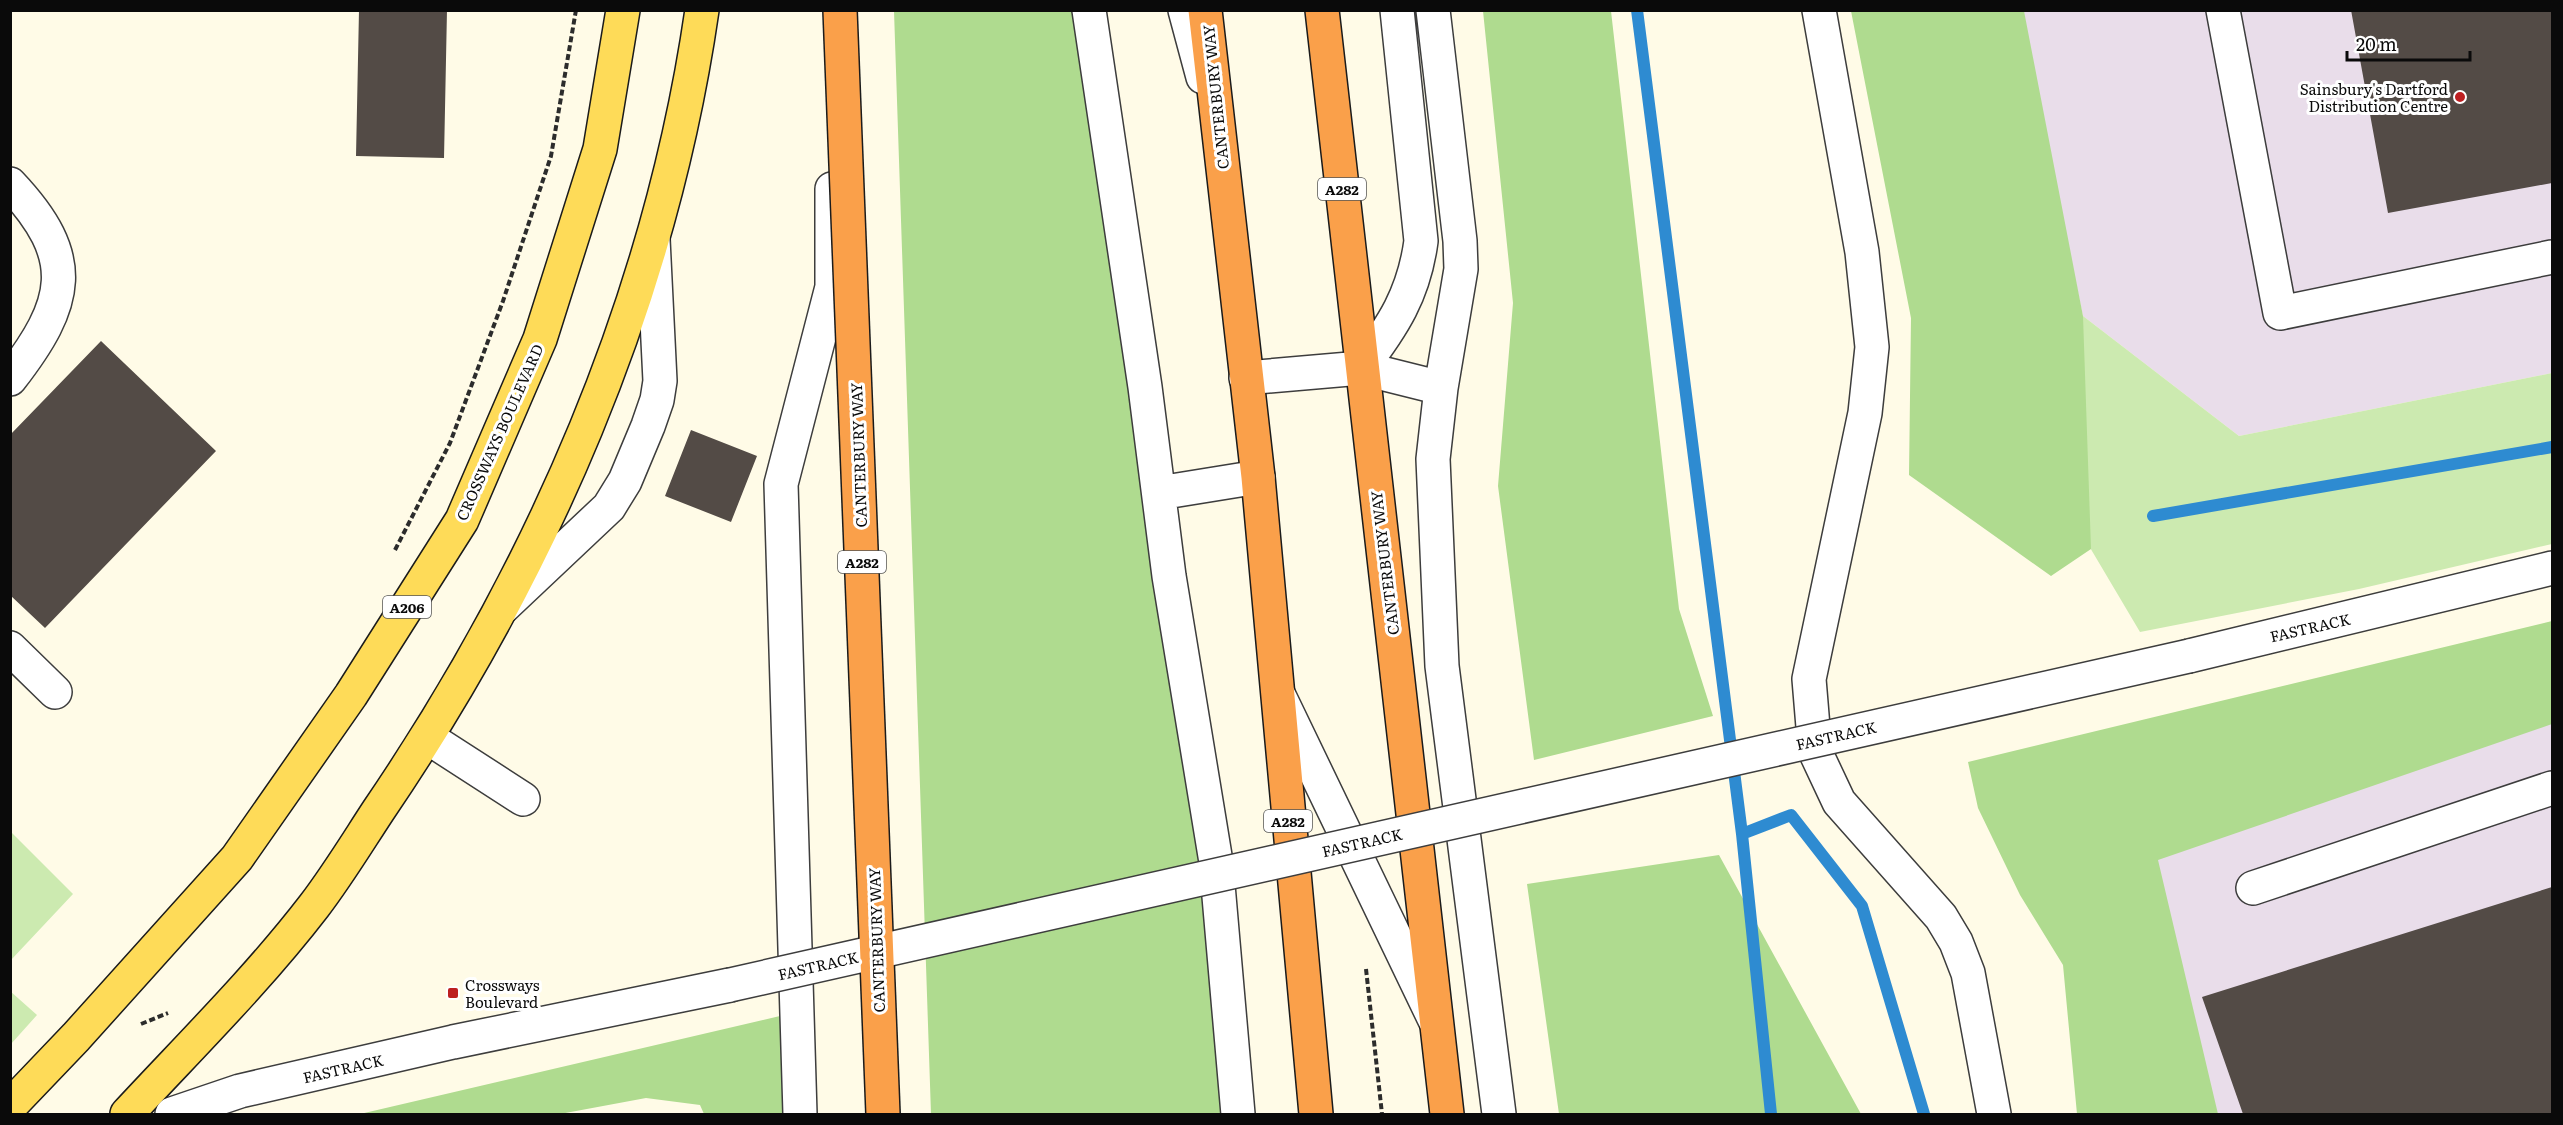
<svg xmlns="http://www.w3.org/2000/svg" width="2563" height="1125" viewBox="0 0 2563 1125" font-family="Literata,serif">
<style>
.industrial{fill:#e9ddea}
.green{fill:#cceab0}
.forest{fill:#afdb8f}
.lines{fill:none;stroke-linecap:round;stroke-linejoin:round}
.stream{stroke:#2e8bd1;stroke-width:12}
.building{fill:#534b46}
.minor-casing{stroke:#3d3d3d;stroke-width:36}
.major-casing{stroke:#1b1b1b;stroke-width:36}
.highway-casing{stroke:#1b1b1b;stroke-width:36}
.path{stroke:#2c2c2c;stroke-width:4;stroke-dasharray:6 3;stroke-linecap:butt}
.minor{stroke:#fff;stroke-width:33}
.major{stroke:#fedb58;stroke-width:33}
.highway{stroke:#faa04a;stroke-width:33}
.minor-bridge-casing{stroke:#3d3d3d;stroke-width:36;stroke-linecap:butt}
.highway-bridge-casing{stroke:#1b1b1b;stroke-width:36;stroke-linecap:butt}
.minor-bridge{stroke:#fff;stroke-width:33}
.highway-bridge{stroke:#faa04a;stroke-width:33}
.poi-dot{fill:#bd1f21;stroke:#fff;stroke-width:2}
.labels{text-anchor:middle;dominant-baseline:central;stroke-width:6;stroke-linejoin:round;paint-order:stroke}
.shield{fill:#fff;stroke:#545454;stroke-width:1.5}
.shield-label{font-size:14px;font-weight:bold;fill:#0a0a0a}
.poi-label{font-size:15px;fill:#0a0a0a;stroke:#fff;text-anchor:end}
.street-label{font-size:15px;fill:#0a0a0a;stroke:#fff}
</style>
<rect width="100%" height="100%" fill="#fffbe7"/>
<path class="industrial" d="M2019 11H2552V373L2239 436 2083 316Z
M2552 700V1114H2101L2080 836Z"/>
<path class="green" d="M2083 316 2239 436 2552 373V544L2359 589 2140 632 2076 524Z
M11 832 73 894 11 960H10Z
M10 991 37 1015 11 1044H10Z"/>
<path class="forest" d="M894 11H1089L1237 1114H931Z
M1483 11H1611L1679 609 1713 716 1534 760 1498 486 1513 303Z
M1851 11H2024L2083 316 2091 549 2051 576 1909 475 1911 318Z
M2552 621V724L2158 860 2218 1114H2077L2063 965 2020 895 1978 808 1968 762Z
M1719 855 1861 1114H1559L1527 884Z
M780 1016 784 1114H704L700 1105 646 1098 560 1114H360Z"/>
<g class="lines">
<path class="stream" d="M1637 10 1742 834 1771 1114
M2153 516 2552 447
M1742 834 1791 815 1862 906 1924 1114"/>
</g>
<path class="building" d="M359 10H447L444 158 356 156Z
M2351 10H2552V183L2388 213Z
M101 341 216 451 45 628 10 595V435Z
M691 430 757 456 731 522 665 496Z
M2552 887V1114H2243L2202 997Z"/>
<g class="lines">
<g class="minor-casing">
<path id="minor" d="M1089 10 1145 387 1169 576 1216 862 1238 1114
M1185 10 1203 77
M1433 10 1460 241 1461 269 1441 388 1433 459 1442 666 1499 1114
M1819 10 1862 252 1872 347 1865 413 1809 679 1815 751 1839 802 1941 917 1956 942 1968 973 1994 1114
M2223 10 2280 313 2552 257
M10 184C80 258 69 303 10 379
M1361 368C1393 326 1414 294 1421 241L1397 10
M1246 378 1361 368 1441 388
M1159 493 1258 477
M503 607 609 507 625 481 648 426 657 400 660 381 653 239
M10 648 55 692
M2189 656 2552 568
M1279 696 1435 1020
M427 737 523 799
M2253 888 2552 788
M172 1114 240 1091 453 1042 730 985
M800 1114 781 484 832 287V189"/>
</g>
<g class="major-casing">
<path id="major" d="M10 1106 76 1037 237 858 351 695 462 520 540 339 600 149 623 10
M127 1114C190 1046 257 980 314 906 337 876 357 843 378 811 542 570 660 300 702 10"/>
</g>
<g class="highway-casing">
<path id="highway" d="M1205 10 1258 477 1316 1114
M1322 10 1447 1114"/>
</g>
<path class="path" d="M395 550 450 443 503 301 551 156 576 10
M1366 969 1382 1114
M141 1024 168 1013"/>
<use href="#minor" class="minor"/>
<use href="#major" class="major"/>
<use href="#highway" class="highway"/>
<g class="minor-bridge-casing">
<path id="minor-bridge" d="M730 985 2189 656"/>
</g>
<g class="highway-bridge-casing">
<path id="highway-bridge" d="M840 10 883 1114"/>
</g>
<use href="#minor-bridge" class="minor-bridge"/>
<use href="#highway-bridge" class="highway-bridge"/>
</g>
<g class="poi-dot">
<circle cx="2460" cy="97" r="6"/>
<rect x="447" y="987" width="12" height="12" rx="3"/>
</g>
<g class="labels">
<g class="shield">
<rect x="1318" y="178" width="48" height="22" rx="4.5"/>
<rect x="838" y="551" width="48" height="22" rx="4.5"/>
<rect x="383" y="596" width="48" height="22" rx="4.5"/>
<rect x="1264" y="810" width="48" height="22" rx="4.5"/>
</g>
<g class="shield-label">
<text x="1342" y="189">A282</text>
<text x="862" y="562">A282</text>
<text x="407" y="607">A206</text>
<text x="1288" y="821">A282</text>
</g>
<g class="poi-label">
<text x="2448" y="88">Sainsbury's Dartford<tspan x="2448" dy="17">Distribution Centre</tspan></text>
<text x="465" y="984" text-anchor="start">Crossways<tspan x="465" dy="17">Boulevard</tspan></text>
</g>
<g class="street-label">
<text transform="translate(1215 97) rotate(-96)">CANTERBURY WAY</text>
<text transform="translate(499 432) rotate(-66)">CROSSWAYS BOULEVARD</text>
<text transform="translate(858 455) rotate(-92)">CANTERBURY WAY</text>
<text transform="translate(1384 563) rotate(-97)">CANTERBURY WAY</text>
<text transform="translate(2310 627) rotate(-13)">FASTRACK</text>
<text transform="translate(1836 735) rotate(-13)">FASTRACK</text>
<text transform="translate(1362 842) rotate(-13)">FASTRACK</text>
<text transform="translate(876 940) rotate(-92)">CANTERBURY WAY</text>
<text transform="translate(818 965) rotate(-13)">FASTRACK</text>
<text transform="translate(343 1068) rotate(-13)">FASTRACK</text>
</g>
</g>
<rect width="2563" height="1125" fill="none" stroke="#0a0a0a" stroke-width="24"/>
<path d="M2347 51v9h123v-9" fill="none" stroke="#0a0a0a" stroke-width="3"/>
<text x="2356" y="51" font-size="18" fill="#0a0a0a" stroke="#ffffff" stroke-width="4.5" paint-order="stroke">20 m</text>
</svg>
